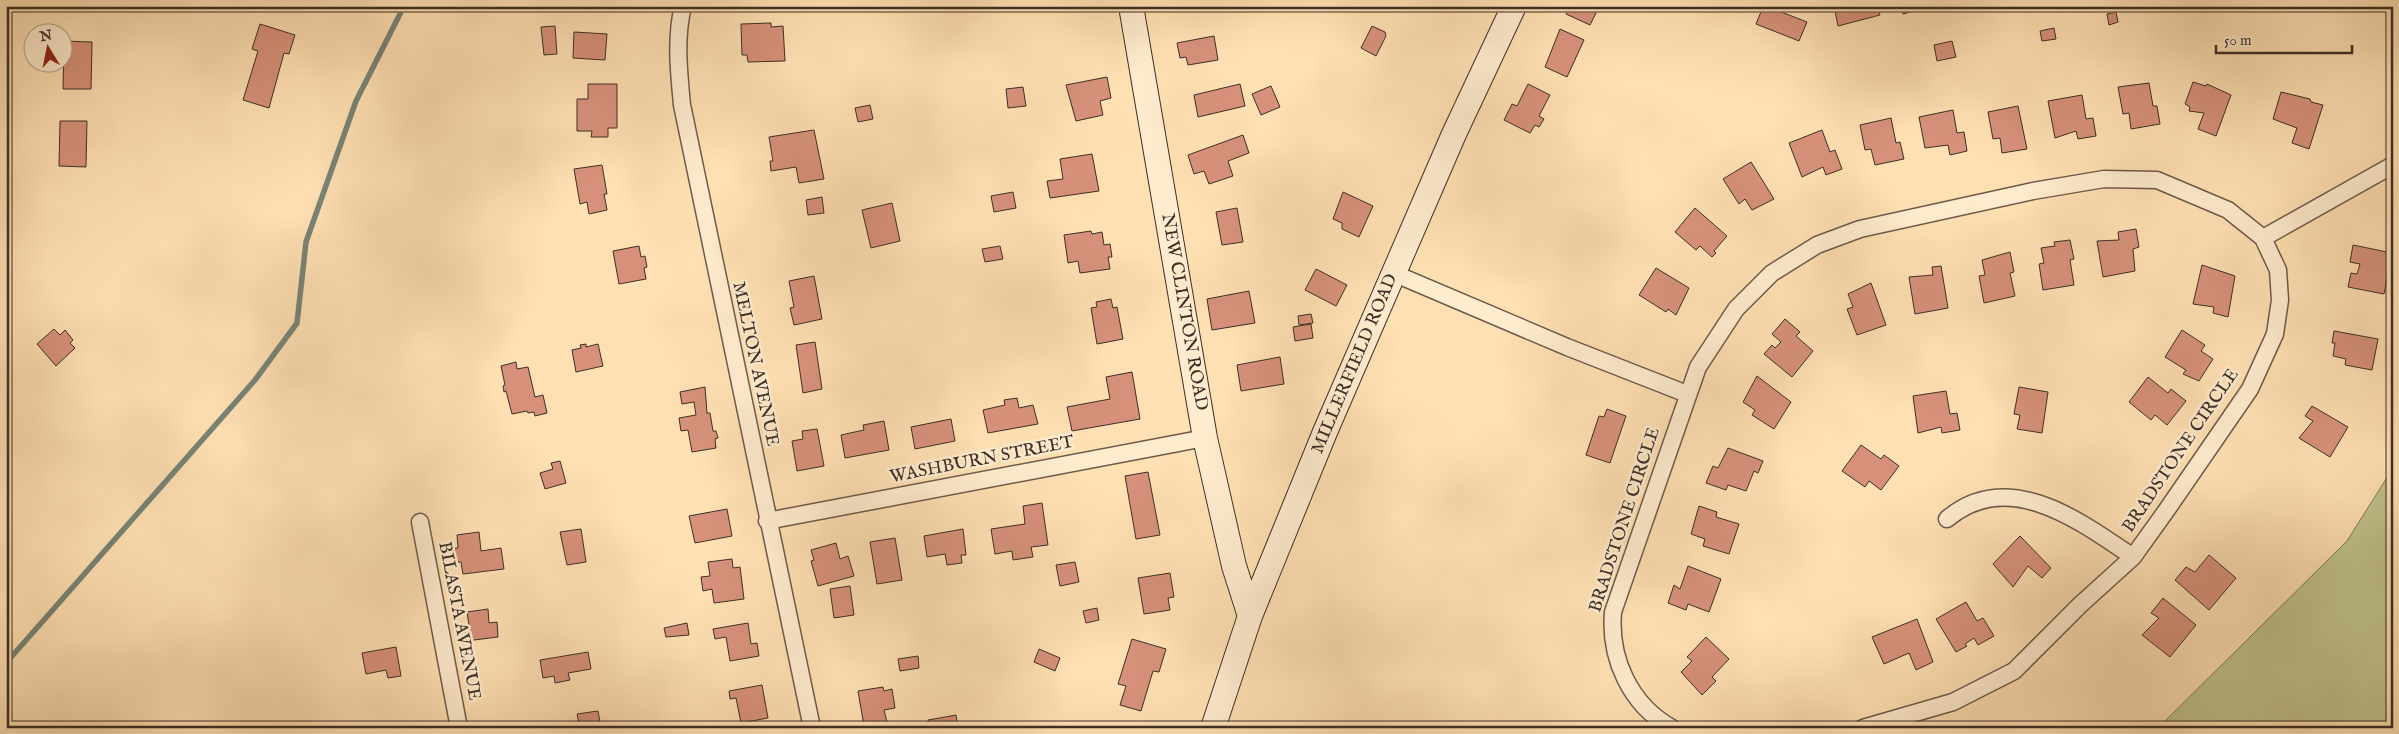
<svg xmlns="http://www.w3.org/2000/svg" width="2399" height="734" viewBox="0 0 2399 734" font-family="'IM FELL English',serif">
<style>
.green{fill:#c0c28c;stroke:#7e785a}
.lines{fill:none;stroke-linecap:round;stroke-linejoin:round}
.stream{stroke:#788476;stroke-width:5.5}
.building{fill:#d7917b;stroke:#3c2f27}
.street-casing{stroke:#6d5b4a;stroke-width:19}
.secondary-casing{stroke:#3c2f27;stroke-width:26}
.street{stroke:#ffebce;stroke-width:16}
.secondary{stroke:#ffebce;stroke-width:24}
.labels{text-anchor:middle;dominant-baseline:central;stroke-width:5;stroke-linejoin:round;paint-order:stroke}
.street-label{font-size:18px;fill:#3c2f27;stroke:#ffebce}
</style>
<rect width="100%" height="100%" fill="#ffe0b3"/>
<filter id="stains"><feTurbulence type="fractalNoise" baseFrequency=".004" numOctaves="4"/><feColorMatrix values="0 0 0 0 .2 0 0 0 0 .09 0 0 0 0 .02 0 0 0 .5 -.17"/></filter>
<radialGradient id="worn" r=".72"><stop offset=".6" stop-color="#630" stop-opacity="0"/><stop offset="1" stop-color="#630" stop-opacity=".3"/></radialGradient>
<path class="green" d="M2393 468V728H2158L2347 541Z"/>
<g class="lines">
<path class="stream" d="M6 663 255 380 297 323 306 242 356 101 404 6"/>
</g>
<path class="building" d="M1570 6H1594L1598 9 1590 25 1566 14Z
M1766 6 1807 22 1799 41 1756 24 1763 7Z
M1834 6H1877L1880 15 1838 26Z
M1901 6H1932L1903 14Z
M2116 12 2118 22 2109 25 2107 14Z
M771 23V27L783 26 785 61 748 62 747 55H742L741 24Z
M260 24 295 35 289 54 284 53 269 108 243 100 258 51 252 49Z
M555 26 557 54 544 55 541 27Z
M1372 26 1385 32 1386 36 1376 56 1361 48Z
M2054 28 2056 39 2042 41 2040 31Z
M1560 29 1584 40 1567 77 1545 67Z
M574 32 607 34 605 60 573 58Z
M1214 36 1218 60 1188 65 1186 57 1180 58 1177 43Z
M64 41 92 42 91 89H63Z
M1952 41 1956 57 1937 61 1934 45Z
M1107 77 1111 98 1100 101 1103 115 1076 121 1066 85Z
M2193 82 2206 86 2207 84 2231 95 2216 136 2198 129 2204 113 2189 111 2190 107 2185 104Z
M2149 83 2153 106H2157L2160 124 2131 129 2129 113 2123 114 2118 87Z
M588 84H617V128H608V137H591L592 131H577V99H588Z
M1240 84 1245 106 1198 117 1194 95Z
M1528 84 1550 95 1539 116 1544 119 1539 127 1535 125 1530 133 1504 120 1512 104 1517 106Z
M1271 86 1280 107 1261 115 1252 94Z
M1023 87 1026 106 1008 108 1006 89Z
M2281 92 2310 99 2311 102 2323 105 2309 149 2292 143 2297 128 2273 119Z
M2082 95 2086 119 2093 118 2096 136 2078 139 2076 131 2055 138 2048 101Z
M870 105 873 119 858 122 855 108Z
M2018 106 2027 149 2002 153 2000 138 1993 139 1988 112Z
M1953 110 1957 133 1964 132 1967 151 1950 155 1948 145 1925 148 1919 117Z
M1891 118 1896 143 1900 142 1904 159 1875 165 1871 149 1865 150 1860 125Z
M60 121H87L86 167 59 166Z
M814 130 824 179 799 183 796 167 771 171 770 161H773L769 137Z
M1822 130 1830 152 1835 150 1842 169 1826 175 1823 167 1802 177 1789 143Z
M1243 135 1249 153 1228 161 1233 176 1209 184 1204 171 1194 174 1188 155Z
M1092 154 1099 191 1050 198 1047 181 1063 179 1060 159Z
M1751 162 1774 199 1752 210 1745 199 1739 204 1723 179Z
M602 165 607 194H604L607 210 589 214 587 202 580 204 574 169Z
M1013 192 1016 208 994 212 991 196Z
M1343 192 1373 206 1359 237 1342 229V223L1333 219Z
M822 197 824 213 808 215 806 200Z
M892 203 900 241 871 248 862 210Z
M1237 208 1243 242 1222 245 1216 212Z
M1695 208 1727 236 1714 251 1716 253 1712 257 1700 246 1696 250 1675 232Z
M2136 229 2139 247 2133 249 2135 271 2103 277 2097 241 2119 240 2118 232Z
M1091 231 1092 234 1102 232 1104 245 1110 244 1112 257H1108L1110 269 1080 273 1078 261 1068 263 1064 235Z
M2070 240 2074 259 2070 260 2074 285 2043 290 2039 264 2044 263 2041 248 2055 246 2054 242Z
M2353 245 2392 253 2384 294 2348 287 2351 273 2357 274 2360 264 2350 262Z
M639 246 641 257 645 256 647 267 644 268 646 279 619 284 613 251Z
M1000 246 1003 259 985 262 982 249Z
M2010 252 2014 272 2010 273 2015 296 1984 303 1979 276 1985 275 1982 260Z
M2202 265 2235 276 2228 317 2213 313 2214 307 2193 304Z
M1941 266 1948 308 1915 314 1909 277 1933 275 1932 267Z
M1656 268 1689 288 1676 315 1668 309 1666 312 1639 295Z
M1316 269 1347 285 1336 306 1305 290Z
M814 276 822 319 794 325 790 308 794 307 789 281Z
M1871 283 1886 325 1857 335 1847 309 1853 307 1848 294Z
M1249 291 1255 323 1212 330 1207 299Z
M1111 299 1113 308 1117 307 1123 339 1097 344 1091 308 1097 307 1096 302Z
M1311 314 1313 323 1299 325 1298 316Z
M1785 319 1800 332 1796 336 1813 351 1792 377 1764 354 1772 345 1775 348 1781 342 1772 334Z
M1311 324 1313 338 1295 341 1293 327Z
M54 329 60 335 65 330 73 340 70 343 75 348 56 366 37 344Z
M2182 330 2205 345 2201 351 2213 359 2199 381 2183 374 2186 370 2165 357Z
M2334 331 2378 339 2372 370 2345 365 2346 359 2333 356 2335 343H2332Z
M815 342 822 389 803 393 796 345Z
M586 344V347L598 344 603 366 576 372 572 350 581 348 580 345Z
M1280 357 1284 384 1241 391 1237 365Z
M516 362 517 369 528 367 535 397 543 395 547 413 535 416 534 412 528 413 527 411 512 414 506 391 504 392 503 386 505 385 501 366Z
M1132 372 1140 419 1072 431 1067 407 1110 399 1106 377Z
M1757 376 1791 402 1774 429 1752 415 1755 410 1743 402Z
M2148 377 2168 393 2171 389 2186 401 2167 425 2155 415 2151 420 2129 402Z
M705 387 707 413H710L713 431H716L718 438 715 439 716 448 692 452 688 430 681 431 679 418 696 415 694 402 682 404 680 392Z
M2019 387 2048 392 2042 433 2017 429 2020 415 2014 414Z
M1946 391 1950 414 1957 413 1960 430 1942 433 1941 427 1918 433 1913 396Z
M1017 398 1019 408 1033 405 1038 424 988 433 983 410 1005 405 1004 400Z
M2312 406 2348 427 2330 457 2299 438 2313 421 2305 416Z
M1607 409 1626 416 1610 463 1586 455 1599 416 1604 417Z
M951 419 955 441 915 449 911 427Z
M884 421 889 450 845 458 841 435 864 430 863 425Z
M817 429 824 466 797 471 792 441 803 439 802 431Z
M1861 445 1881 459 1884 455 1899 466 1881 490 1869 481 1865 487 1842 471Z
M1728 448 1763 461 1758 473 1754 471 1746 491 1728 485 1726 490 1706 483 1713 466 1718 468Z
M560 461 566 483 545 489 540 473 553 469 551 463Z
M1148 472 1160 535 1136 539 1125 476Z
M1042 503 1048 545 1031 547 1033 557 1013 560 1012 551 995 554 991 529 1025 524 1023 506Z
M1699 506 1717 512 1716 517 1739 524 1729 554 1703 546 1705 539 1691 534Z
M727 509 732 536 695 543 689 516Z
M581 529 586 562 567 565 560 532Z
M963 529 966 555H961L962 563 947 565 945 554 927 557 924 536Z
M479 532 481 551 501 548 504 569 463 574 461 562H455L453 548H458L457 535Z
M2020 536 2051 568 2042 578 2028 566 2013 587 1993 564Z
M895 538 902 580 877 584 870 542Z
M836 543 840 559 848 556 854 576 818 586 811 561 814 560 811 550Z
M2209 555 2236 578 2209 610 2175 580 2186 567 2195 572Z
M732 559 733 568 740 567 744 599 714 603 712 589 703 591 701 577 710 576 708 562Z
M1075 562 1079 582 1060 586 1056 565Z
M1688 566 1721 579 1709 612 1688 604 1686 610 1668 603 1674 585 1680 589Z
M1170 573 1174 597 1168 598 1170 610 1144 614 1138 578Z
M850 586 854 615 834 618 830 589Z
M2163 598 2196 625 2170 657 2142 635 2159 618 2151 613Z
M1966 602 1977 621 1983 618 1994 636 1978 645 1974 638 1965 644 1967 646 1956 652 1936 619Z
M1097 608 1099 620 1086 623 1083 611Z
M488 609 489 623 497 622 498 637 466 641 465 625H469L467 612Z
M1917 619 1933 662 1916 670 1909 653 1884 664 1872 637Z
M687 623 689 635 666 637 664 628Z
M748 623 751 644 757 643 759 656 730 661 726 637 715 639 713 629Z
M1706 637 1729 659 1712 677 1716 681 1702 695 1681 672 1692 661 1687 657Z
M1132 639 1166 649 1159 672 1153 671 1141 711 1120 705 1126 686 1118 684Z
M396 647 401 676 388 678 386 670 366 674 362 653Z
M1039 649 1060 658 1055 671 1034 662Z
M588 652 591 669 568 673 570 680 555 683 554 676 543 678 540 660Z
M918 656 919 668 900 671 898 659Z
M762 685 768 718 741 723 736 698 730 699 729 691Z
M883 687 884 691 892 689 895 708 884 710 887 722 864 726 858 691Z
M598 711 601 728H580L577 714Z
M956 715 958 727 929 728 928 720Z
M1035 723 1056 727V728H1034Z"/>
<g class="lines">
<g class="street-casing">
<path id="street" d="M683 6C675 38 679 73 682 105L812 728
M2263 238 2393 165
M1393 273 1567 347 1687 394
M1947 519C2008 467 2080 521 2133 557
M767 521 1205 438
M420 522 459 728
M1672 728C1630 705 1609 658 1613 612L1698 367 1736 309 1772 273 1817 245 1860 229 2033 191 2104 179 2157 180 2228 210 2263 238 2278 270 2280 300 2275 334 2250 389 2166 511 2133 557 2080 605 2014 671 1953 702 1863 728"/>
</g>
<g class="secondary-casing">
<path id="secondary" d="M1131 6 1205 438 1234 566 1250 616
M1213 728 1250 616 1325 432 1454 134 1514 6"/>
</g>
<use href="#street" class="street"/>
<use href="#secondary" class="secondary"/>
</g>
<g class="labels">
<g class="street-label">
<text transform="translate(1184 312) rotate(80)">NEW CLINTON ROAD</text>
<text transform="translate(755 364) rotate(78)">MELTON AVENUE</text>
<text transform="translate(1355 364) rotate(-67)">MILLERFIELD ROAD</text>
<text transform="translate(2181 451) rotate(-56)">BRADSTONE CIRCLE</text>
<text transform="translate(982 460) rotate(-11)">WASHBURN STREET</text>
<text transform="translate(1625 520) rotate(-72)">BRADSTONE CIRCLE</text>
<text transform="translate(459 621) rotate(79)">BILASTA AVENUE</text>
</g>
</g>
<rect width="2399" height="734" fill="none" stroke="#ffe0b3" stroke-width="25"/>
<rect x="8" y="8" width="2384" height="719" fill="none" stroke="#3c2f27" stroke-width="2.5"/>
<rect x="12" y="12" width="2374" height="709" fill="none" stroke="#3c2f27"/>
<g transform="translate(48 48) rotate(350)"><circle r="24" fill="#ffebce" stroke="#b1a08b"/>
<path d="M0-4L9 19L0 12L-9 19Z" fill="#8f2418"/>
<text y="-8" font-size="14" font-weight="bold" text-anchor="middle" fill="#3c2f27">N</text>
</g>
<path d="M2216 45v8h136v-8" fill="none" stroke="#3c2f27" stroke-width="2.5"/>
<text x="2224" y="45" font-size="15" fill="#3c2f27" stroke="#ffebce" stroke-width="4" paint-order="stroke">50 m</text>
<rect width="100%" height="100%" filter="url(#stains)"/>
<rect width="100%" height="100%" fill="url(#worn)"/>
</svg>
